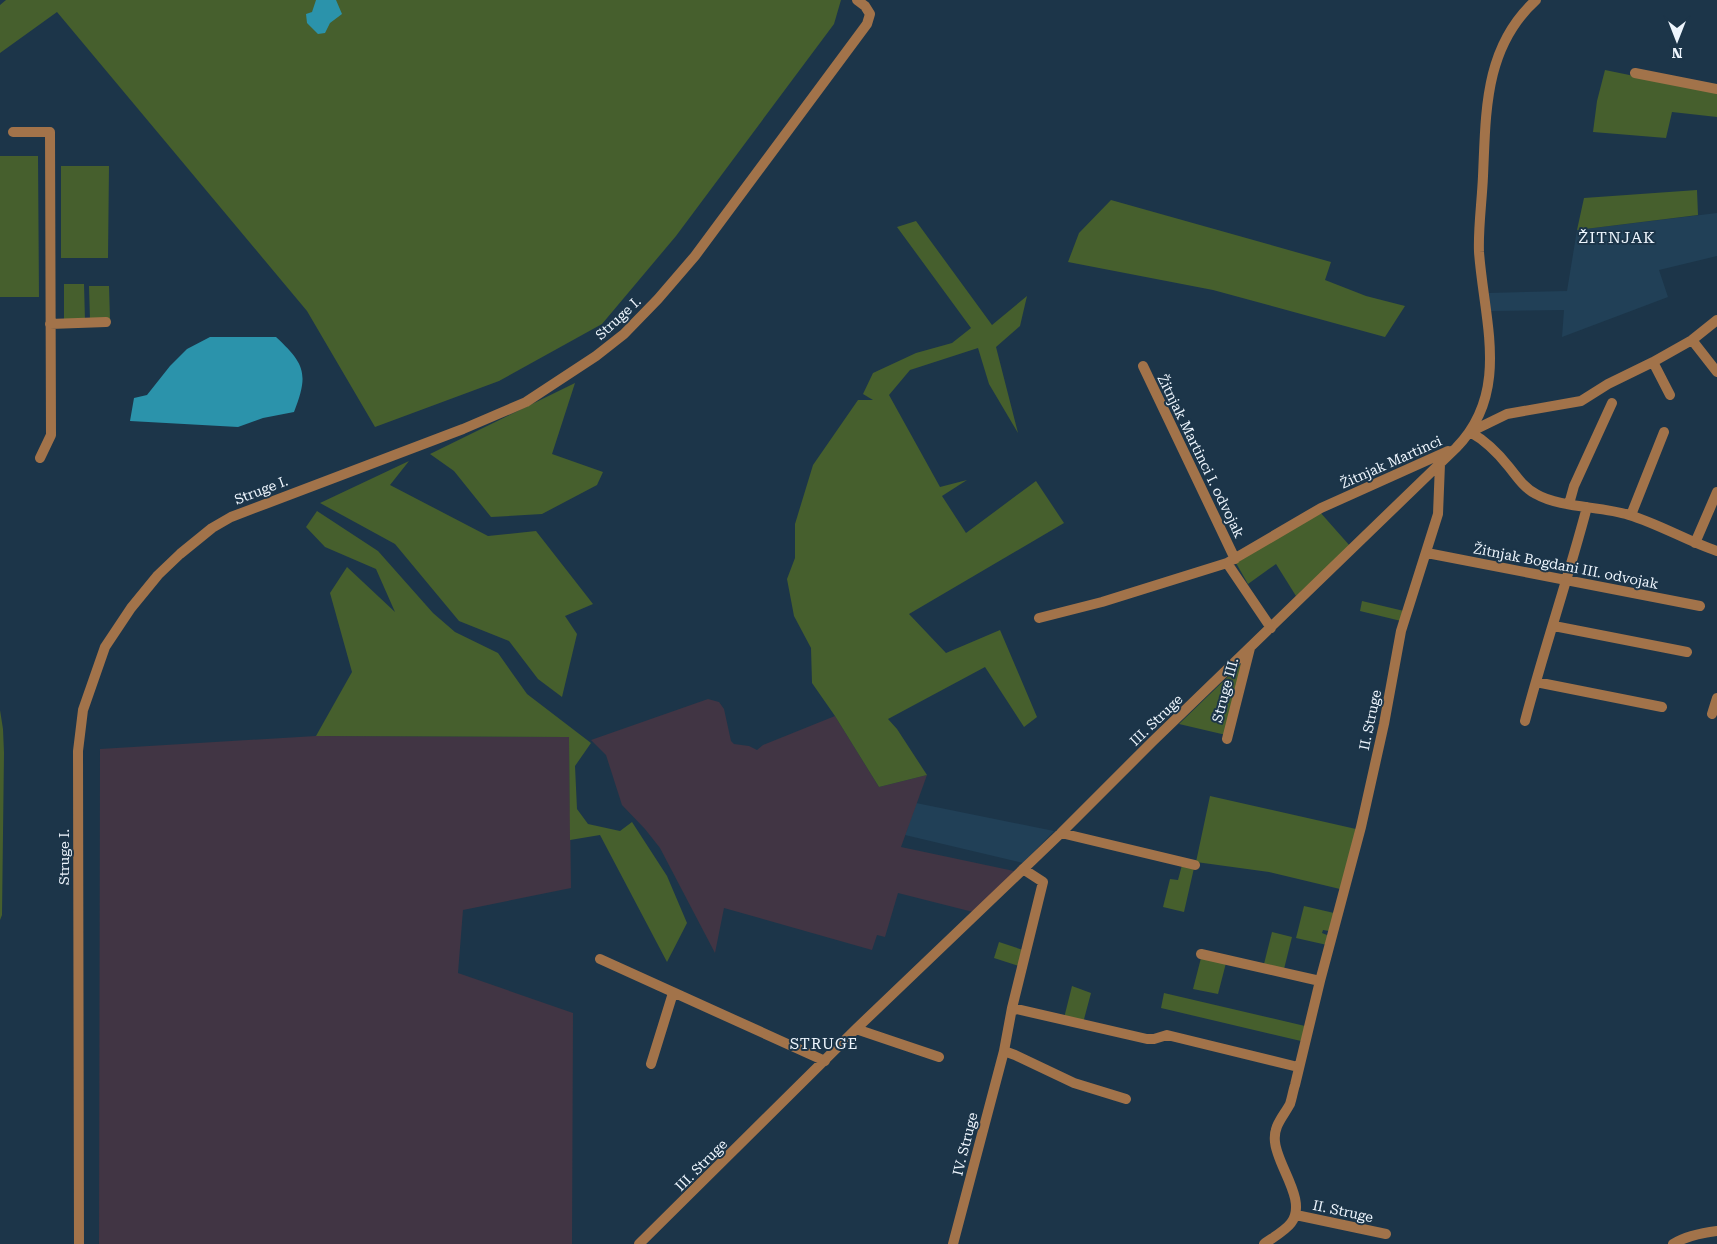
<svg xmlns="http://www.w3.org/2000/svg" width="1717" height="1244" viewBox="0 0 1717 1244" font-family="'Roboto Serif',serif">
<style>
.built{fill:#214057}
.industrial{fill:#413544}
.green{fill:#465f2d}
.water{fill:#2b93ab}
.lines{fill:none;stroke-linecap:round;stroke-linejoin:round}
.minor{stroke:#a2734a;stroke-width:10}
.labels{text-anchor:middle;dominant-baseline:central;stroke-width:4;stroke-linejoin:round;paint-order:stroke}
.street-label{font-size:14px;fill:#edf5fd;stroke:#1c3549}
.neighbourhood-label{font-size:15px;letter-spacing:1px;fill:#edf5fd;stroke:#1c3549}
.quarter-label{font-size:16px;letter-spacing:1px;fill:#edf5fd;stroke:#1c3549}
</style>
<rect width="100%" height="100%" fill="#1c3549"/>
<path class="built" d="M1717 213V256L1659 270 1668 297 1562 337 1564 310 1490 311 1489 293 1567 291 1577 230Z
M916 803 1054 831 1023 863 905 835Z"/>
<path class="industrial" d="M708 699 719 702 724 709 731 741 734 744 749 746 757 750 763 745 835 716 879 787 927 775 901 847 1014 871 973 912 898 893 885 937 877 935 872 950 724 908 715 953 660 848 645 829 622 805 606 755 591 740Z
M316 736 569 737 571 888 463 910 458 973 573 1013 572 1244H99L100 749Z"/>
<path class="green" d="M6 0H841L834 24 676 236 602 324 499 381 375 427 307 311 57 12 0 53V5Z
M1605 70 1717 93V117L1672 112 1666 138 1593 132 1597 101Z
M0 156H38L39 297H0Z
M61 166H109L108 258H61Z
M1697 190 1698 215 1577 230 1584 198Z
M1111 200 1331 262 1325 280 1366 296 1405 306 1385 337 1213 290 1068 262 1079 233Z
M916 221 992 325 1027 296 1020 326 996 347 1018 433 989 384 978 348 910 370 889 395 940 487 967 480 942 496 966 533 1036 481 1064 523 909 614 946 653 1000 630 1037 717 1024 727 985 667 888 719 897 729 927 775 879 787 835 716 812 683 811 648 794 616 787 579 795 558V524L813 465 858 400H873L863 394 873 373 916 353 952 343 971 328 897 227Z
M64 284H84L85 321H64Z
M89 286H109L110 320H90Z
M575 383 552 454 603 472 597 485 542 514 491 517 454 471 430 454Z
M409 461 390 485 488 536 536 531 593 604 565 616 577 634 562 697 538 679 509 641 459 621 395 544 320 503Z
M317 511 378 551 433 613 455 632 498 653 527 694 591 743 575 766 577 809 588 824 620 831 632 822 667 876 687 923 667 962 600 835 570 840 569 737 316 736 352 672 330 593 347 567 395 612 376 569 325 547 306 527Z
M1319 511 1350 546 1296 596 1276 564 1248 584 1236 563Z
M1362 601 1404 611 1401 621 1360 611Z
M1241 664 1245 667 1226 735 1179 724Z
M0 710 3 729 4 753 2 915 0 920Z
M1210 796 1356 829 1340 889 1269 872 1196 862Z
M1182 865 1194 868 1184 912 1163 907 1170 879 1178 880Z
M1304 906 1334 913 1329 931 1323 930 1322 933 1327 935V945L1296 938Z
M1272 932 1292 937 1284 969 1264 964Z
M999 942 1023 950 1019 966 994 958Z
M1201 958 1226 963 1218 994 1193 989Z
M1072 986 1091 993 1083 1023 1064 1018Z
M1164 993 1305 1026 1301 1041 1161 1008Z"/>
<path class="water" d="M316 0H336L342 14 330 23 325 33 318 34 307 23 306 14 312 12Z
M210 337H276C305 364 309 374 294 412L263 418 238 427 130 421 134 398 147 395 170 366 187 349Z"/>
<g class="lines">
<path class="minor" d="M1635 73 1717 89
M13 132H50L51 435 40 458
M50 324 106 322
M1692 340 1717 372
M1653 362 1670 395
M1143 366 1235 559
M1470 432C1486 441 1498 453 1509 467 1517 477 1524 488 1536 494 1560 508 1601 506 1629 515 1659 524 1687 541 1717 551
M1470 432 1507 414 1581 401 1608 384 1653 362 1692 340 1717 320
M1569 504 1574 486 1612 403
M1631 515 1664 432
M1695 543 1717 492
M1427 553 1700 606
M1227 563 1271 628
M1039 618 1102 602 1227 563 1321 508 1448 451
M1554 626 1687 652
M1536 682 1662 707
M1712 714 1717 698
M1525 721C1544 649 1568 579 1587 507
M1227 739 1250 648
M1061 833 1195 865
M1201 954 1320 981
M600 959 825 1061
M1012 1008 1147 1039H1154L1167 1035 1298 1067
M856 1029 939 1057
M1004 1051 1015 1055 1074 1083 1126 1099
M651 1064 673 993
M1296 1215 1386 1234
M79 1244 78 751 83 710 105 647 131 608 158 575 180 554 212 528 231 517 463 429 526 402 596 356 624 334 658 299 695 256 867 24 870 14 865 6 857 0
M639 1244 856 1029 1061 833 1152 742 1456 448C1511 392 1484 321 1479 252 1478 228 1482 201 1483 176 1486 112 1484 47 1536 0
M953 1244 1004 1051 1012 1008 1043 882 1023 869
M1264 1244C1272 1238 1285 1231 1291 1223 1308 1201 1277 1166 1275 1142 1273 1126 1283 1117 1290 1104 1292 1098 1293 1091 1295 1085L1320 981 1361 827 1384 724 1401 631 1438 514 1440 464
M1673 1244C1686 1236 1701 1233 1717 1231"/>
</g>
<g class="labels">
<g class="street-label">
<text transform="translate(618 318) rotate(-43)">Struge I.</text>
<text transform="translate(1201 456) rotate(64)">Žitnjak Martinci I. odvojak</text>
<text transform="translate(1391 462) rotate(-24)">Žitnjak Martinci</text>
<text transform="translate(261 490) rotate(-21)">Struge I.</text>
<text transform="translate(1566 566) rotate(11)">Žitnjak Bogdani III. odvojak</text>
<text transform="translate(1225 690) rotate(-75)">Struge III.</text>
<text transform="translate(1156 720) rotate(-44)">III. Struge</text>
<text transform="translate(1370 720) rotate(-78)">II. Struge</text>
<text transform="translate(64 857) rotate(-90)">Struge I.</text>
<text transform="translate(965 1144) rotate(-76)">IV. Struge</text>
<text transform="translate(701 1165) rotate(-45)">III. Struge</text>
<text transform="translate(1343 1211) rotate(12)">II. Struge</text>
</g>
<g class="neighbourhood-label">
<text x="824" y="1044">STRUGE</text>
</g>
<g class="quarter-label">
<text x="1617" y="237">ŽITNJAK</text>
</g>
</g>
<g transform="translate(1677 40) rotate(180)" stroke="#1c3549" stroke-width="4" paint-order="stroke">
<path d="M0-4L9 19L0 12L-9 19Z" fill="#edf5fd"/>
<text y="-8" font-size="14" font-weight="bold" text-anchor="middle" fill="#edf5fd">N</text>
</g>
</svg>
